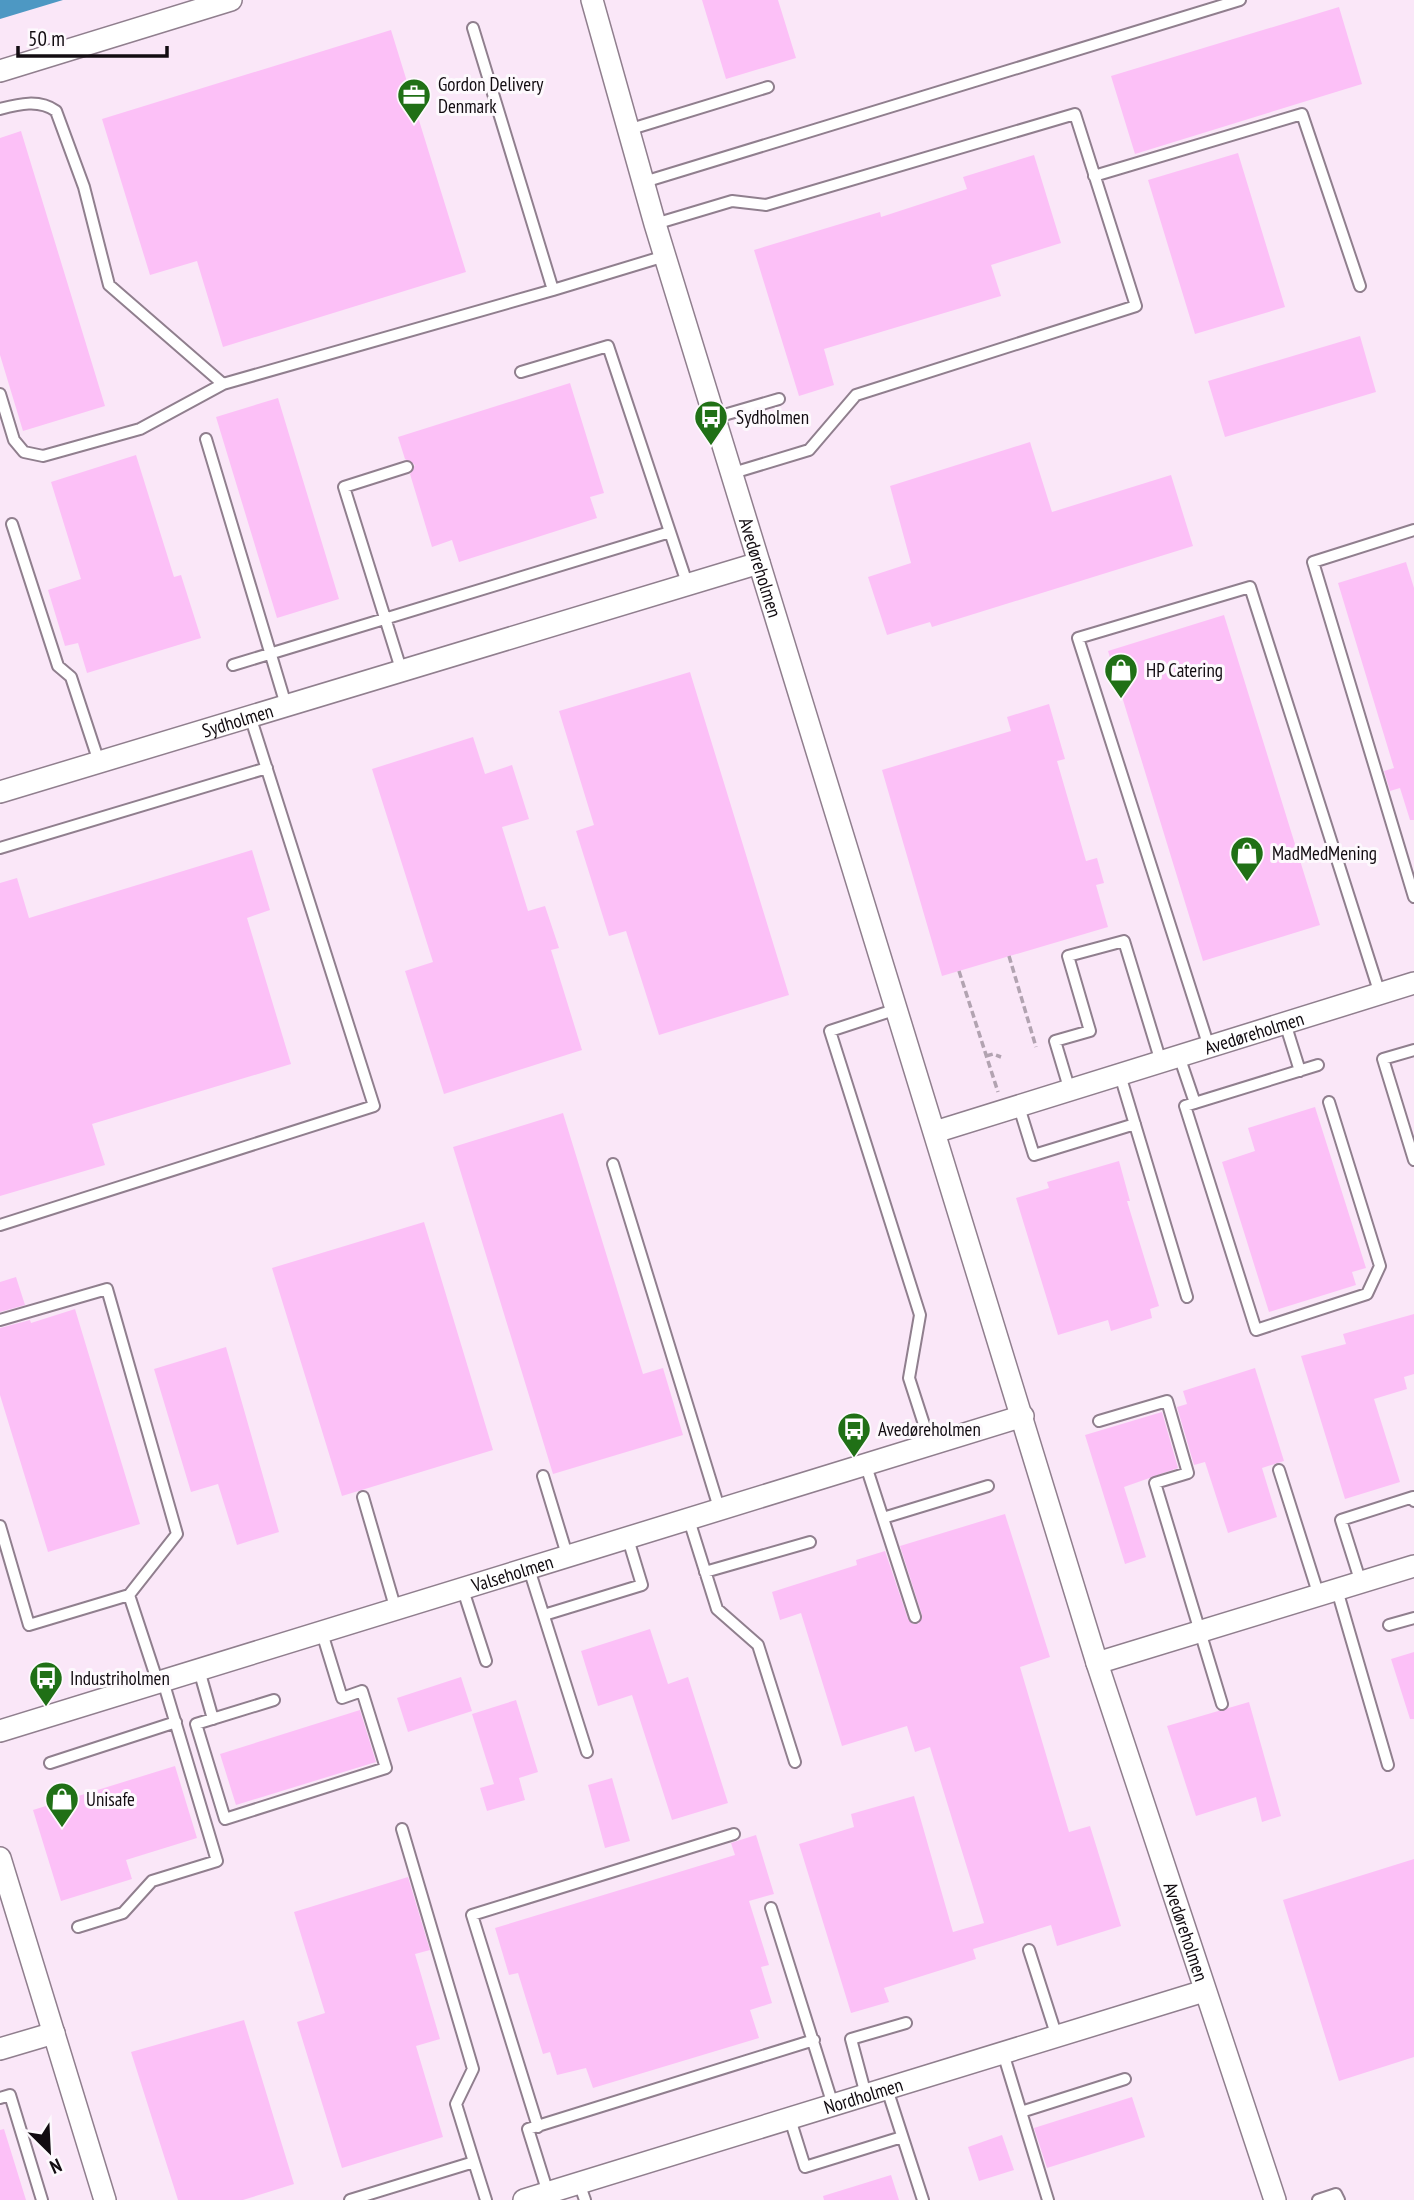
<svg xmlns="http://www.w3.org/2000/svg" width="1414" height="2200" viewBox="0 0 1414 2200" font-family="'PT Sans Narrow',sans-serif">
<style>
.water{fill:#4d98c3}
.building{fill:#fcc0f7}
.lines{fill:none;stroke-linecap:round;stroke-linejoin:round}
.lane-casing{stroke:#907f8e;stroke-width:14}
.street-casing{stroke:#907f8e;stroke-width:24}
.path{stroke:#b2a3b1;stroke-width:3.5;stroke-dasharray:7 3.5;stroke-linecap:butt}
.lane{stroke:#fff;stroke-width:10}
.street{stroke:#fff;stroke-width:21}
.labels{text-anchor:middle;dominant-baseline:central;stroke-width:6;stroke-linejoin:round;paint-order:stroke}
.poi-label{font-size:19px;fill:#120c11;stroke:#fdf9fd;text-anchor:start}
.street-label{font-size:19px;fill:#120c11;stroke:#fdf9fd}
</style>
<rect width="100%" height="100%" fill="#fae7f8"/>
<path class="water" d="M0 0H63L0 19Z"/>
<path class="building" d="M702 0H778L796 58 726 79Z
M1339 7 1362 84 1135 154 1111 76Z
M391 30 466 272 223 347 197 261 150 275 102 119Z
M21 131 105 406 23 431 0 355V138Z
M1238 153 1285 307 1195 334 1148 180Z
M1034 155 1061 243 991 265 1001 296 824 349 834 385 799 396 754 250 880 212 881 217 967 189 963 177Z
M1360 336 1376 392 1225 437 1208 381Z
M570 383 604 493 590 497 597 518 459 562 452 540 432 547 410 474 415 465 405 459 398 437Z
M278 398 339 599 277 618 216 417Z
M1030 442 1052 512 1171 475 1193 546 932 627 930 622 887 635 868 577 911 563 890 486Z
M136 455 174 577 181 575 201 638 87 673 78 643 65 646 48 590 81 579 51 482Z
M1406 562 1414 588V820H1410L1400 788 1390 791 1384 771 1394 768 1338 583Z
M1224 615 1320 925 1203 961 1108 651Z
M690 672 789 995 659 1035 626 931 609 936 576 831 594 825 559 711Z
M1049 704 1065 759 1057 761 1086 861 1097 858 1104 883 1096 885 1108 927 942 976 882 770 1011 731 1007 717Z
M473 737 485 774 512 765 529 819 502 827 528 911 545 906 559 948 551 950 582 1050 444 1094 405 971 433 962 372 769Z
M252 850 270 910 247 918 291 1064 92 1124 105 1165 0 1196V883L17 878 29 918Z
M1315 1107 1366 1268 1352 1272 1356 1285 1269 1312 1222 1162 1255 1151 1248 1128Z
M563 1113 643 1374 663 1368 683 1435 553 1474 453 1147Z
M1119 1161 1130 1201H1127L1159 1306 1150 1309 1152 1318 1111 1331 1108 1320 1058 1335 1016 1198 1049 1188 1047 1182Z
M424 1222 493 1450 342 1496 272 1268Z
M16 1277 25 1305 0 1312V1282Z
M75 1309 140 1524 48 1552 0 1395V1328L30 1320 31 1323Z
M1414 1314V1374L1404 1377 1407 1389 1374 1399 1400 1482 1345 1499 1301 1356 1346 1344 1343 1334Z
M226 1347 279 1532 237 1545 218 1484 191 1492 154 1369Z
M1255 1368 1284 1461 1262 1468 1277 1517 1228 1533 1205 1462 1194 1465 1177 1407 1187 1404 1183 1391Z
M1162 1412 1178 1468 1124 1487 1146 1557 1125 1564 1085 1435Z
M1005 1514 1050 1657 1020 1667 1069 1832 1090 1826 1121 1926 1057 1946 1051 1925 973 1949 976 1959 884 1988 889 2002 851 2013 799 1844 854 1827 851 1814 914 1796 953 1932 984 1923 930 1747 915 1752 907 1726 842 1746 801 1613 780 1620 772 1592 857 1565 856 1560 885 1551 908 1619 913 1624H918L922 1615 900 1546Z
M650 1629 668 1684 688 1677 728 1803 672 1820 632 1695 598 1706 581 1651Z
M1414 1652V1719H1410L1391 1659Z
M461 1677 472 1711 408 1732 397 1698Z
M516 1700 538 1772 519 1778 525 1800 487 1811 480 1788 494 1784 472 1714Z
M1249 1702 1281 1816 1262 1822 1256 1797 1196 1816 1167 1726Z
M360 1710 376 1762 236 1805 220 1754Z
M175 1766 197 1838 126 1860 132 1879 61 1901 33 1810Z
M612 1778 630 1841 605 1848 588 1785Z
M756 1835 774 1894 749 1901 769 1965 761 1967 772 2003 750 2010 759 2038 593 2088 586 2068 557 2075 550 2052 543 2054 518 1973 509 1975 495 1928 735 1855 731 1843Z
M1414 1859V2057L1339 2081 1283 1900Z
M408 1877 430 1950 415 1954 440 2039 416 2046 443 2137 342 2168 297 2022 325 2013 294 1912Z
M244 2020 294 2184 243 2200H178L131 2052Z
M1132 2097 1145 2137 1047 2168 1034 2128Z
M4 2129 26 2200H0V2130Z
M1002 2135 1014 2170 979 2181 968 2147Z
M891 2175 899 2200H824L823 2196Z"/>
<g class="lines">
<g class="lane-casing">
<path id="lane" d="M473 28 553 290 665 256
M0 109C19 104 39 99 56 111L84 187 109 285 223 384 553 290
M631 129 768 87
M1094 176 1302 114 1360 286
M644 182 1240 0
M655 224 732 201 766 205 1075 114 1136 306 856 395 809 450 733 473
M521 372 608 346 687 583
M0 394 14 440 24 452 43 456 140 429 223 384
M717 417 779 399
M206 439 286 705
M12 524 58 666 71 677 99 762
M1414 530 1313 562 1414 897
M233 665 670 532
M401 669 344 487 407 467
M0 848 267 768
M897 1009 830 1031 920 1315 909 1378 931 1446
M1285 1023 1300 1071
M1209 1047 1078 638 1250 587 1380 994
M1414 1050 1383 1059 1414 1160
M1179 1056 1195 1103
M1318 1065 1185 1106 1256 1330 1367 1294 1380 1266 1329 1102
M1120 1075 1187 1297
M1070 1091 1055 1041 1090 1031 1068 956 1124 941 1161 1062
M1019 1107 1034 1155 1135 1124
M613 1164 720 1511
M0 1225 374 1106 250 716
M0 1320 107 1289 177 1534 129 1595 29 1625 0 1526
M1099 1421 1167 1401 1188 1473 1155 1483 1222 1704
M866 1466 915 1617
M1279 1470 1319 1596
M543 1476 568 1558
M363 1497 396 1610
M883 1518 988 1486
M689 1520 717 1609 758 1645 795 1762
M529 1569 587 1752
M705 1572 810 1542
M1361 1583 1341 1520 1413 1497 1414 1501
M463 1590 486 1661
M1337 1590 1388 1765
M129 1595 158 1683
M544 1615 642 1585 628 1539
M1389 1625 1414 1618
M199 1670 213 1719
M274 1700 196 1724 225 1819 386 1768 362 1691 342 1698 322 1633
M50 1763 176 1722
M771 1908 833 2105
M78 1927 123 1913 152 1881 217 1861 163 1681
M1029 1950 1057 2037
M1003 2053 1048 2200
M887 2089 923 2200
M866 2095 851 2039 906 2023
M0 2098 10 2095 42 2200
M1021 2112 1125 2079
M790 2119 805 2167 902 2137
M538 2127 472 1915 734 1834
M474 2162 486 2200
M579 2183 585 2200
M548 2193 528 2129 814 2040
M350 2200 474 2162 456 2104 473 2069 402 1829
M1318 2200 1336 2194 1339 2200"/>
</g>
<g class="street-casing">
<g id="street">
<path id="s1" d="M592 0 655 224 1097 1663 1275 2200"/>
<path d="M0 71 231 0"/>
<path id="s2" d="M0 792 759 563"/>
<path id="s3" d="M935 1132 1414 983"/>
<path d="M1097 1663 1414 1566"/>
<path id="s4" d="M0 1731 1023 1416"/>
<path d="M0 1858 105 2200"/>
<path d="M0 2049 54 2033"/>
<path id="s5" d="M524 2200 1204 1991"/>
</g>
</g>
<path class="path" d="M1009 956 1036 1047
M959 971 998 1092
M986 1056 993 1054 1001 1057"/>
<use href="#lane" class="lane"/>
<use href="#street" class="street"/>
</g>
<defs>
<g id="office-pin" transform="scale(1.75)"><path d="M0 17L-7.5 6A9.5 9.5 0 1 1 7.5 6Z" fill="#207016" stroke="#fdf9fd"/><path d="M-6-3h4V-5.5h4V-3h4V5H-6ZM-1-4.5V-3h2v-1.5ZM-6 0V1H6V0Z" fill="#fff"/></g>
<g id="bus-pin" transform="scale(1.75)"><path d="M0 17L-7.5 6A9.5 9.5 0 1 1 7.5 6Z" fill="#207016" stroke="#fdf9fd"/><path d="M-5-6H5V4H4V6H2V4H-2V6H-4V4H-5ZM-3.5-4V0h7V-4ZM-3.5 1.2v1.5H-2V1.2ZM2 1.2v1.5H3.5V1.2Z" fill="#fff"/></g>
<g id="shop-pin" transform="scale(1.75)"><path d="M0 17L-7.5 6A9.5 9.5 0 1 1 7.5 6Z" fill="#207016" stroke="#fdf9fd"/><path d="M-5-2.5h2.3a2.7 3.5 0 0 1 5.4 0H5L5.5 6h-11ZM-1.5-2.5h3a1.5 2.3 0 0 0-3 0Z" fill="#fff"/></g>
</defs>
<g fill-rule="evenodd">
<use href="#office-pin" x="414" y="95"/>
<use href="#bus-pin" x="711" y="417"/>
<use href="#shop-pin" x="1121" y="670"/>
<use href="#shop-pin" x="1247" y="853"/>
<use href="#bus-pin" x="854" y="1429"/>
<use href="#bus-pin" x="46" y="1678"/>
<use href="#shop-pin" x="62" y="1799"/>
</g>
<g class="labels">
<g class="poi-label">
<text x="438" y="84">Gordon Delivery<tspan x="438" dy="22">Denmark</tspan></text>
<text x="736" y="417">Sydholmen</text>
<text x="1146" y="670">HP Catering</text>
<text x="1272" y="853">MadMedMening</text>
<text x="878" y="1429">Avedøreholmen</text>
<text x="70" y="1678">Industriholmen</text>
<text x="86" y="1799">Unisafe</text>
</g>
<g class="street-label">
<text stroke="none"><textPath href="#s1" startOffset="592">Avedøreholmen</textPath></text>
<text stroke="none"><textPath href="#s2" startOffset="248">Sydholmen</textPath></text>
<text stroke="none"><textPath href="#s3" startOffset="334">Avedøreholmen</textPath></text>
<text stroke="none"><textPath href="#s4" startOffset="536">Valseholmen</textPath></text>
<text stroke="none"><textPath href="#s1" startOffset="2021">Avedøreholmen</textPath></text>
<text stroke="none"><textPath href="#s5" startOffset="355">Nordholmen</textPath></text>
</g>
</g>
<g transform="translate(49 2151) rotate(156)" stroke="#fdf9fd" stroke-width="5" paint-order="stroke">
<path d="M0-5L12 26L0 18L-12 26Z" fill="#120c11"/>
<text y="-10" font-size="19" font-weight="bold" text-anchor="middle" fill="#120c11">N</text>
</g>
<path d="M18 46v10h149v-10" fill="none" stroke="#120c11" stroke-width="3.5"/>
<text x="28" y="46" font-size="21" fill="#120c11" stroke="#fdf9fd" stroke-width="5" paint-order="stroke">50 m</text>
</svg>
